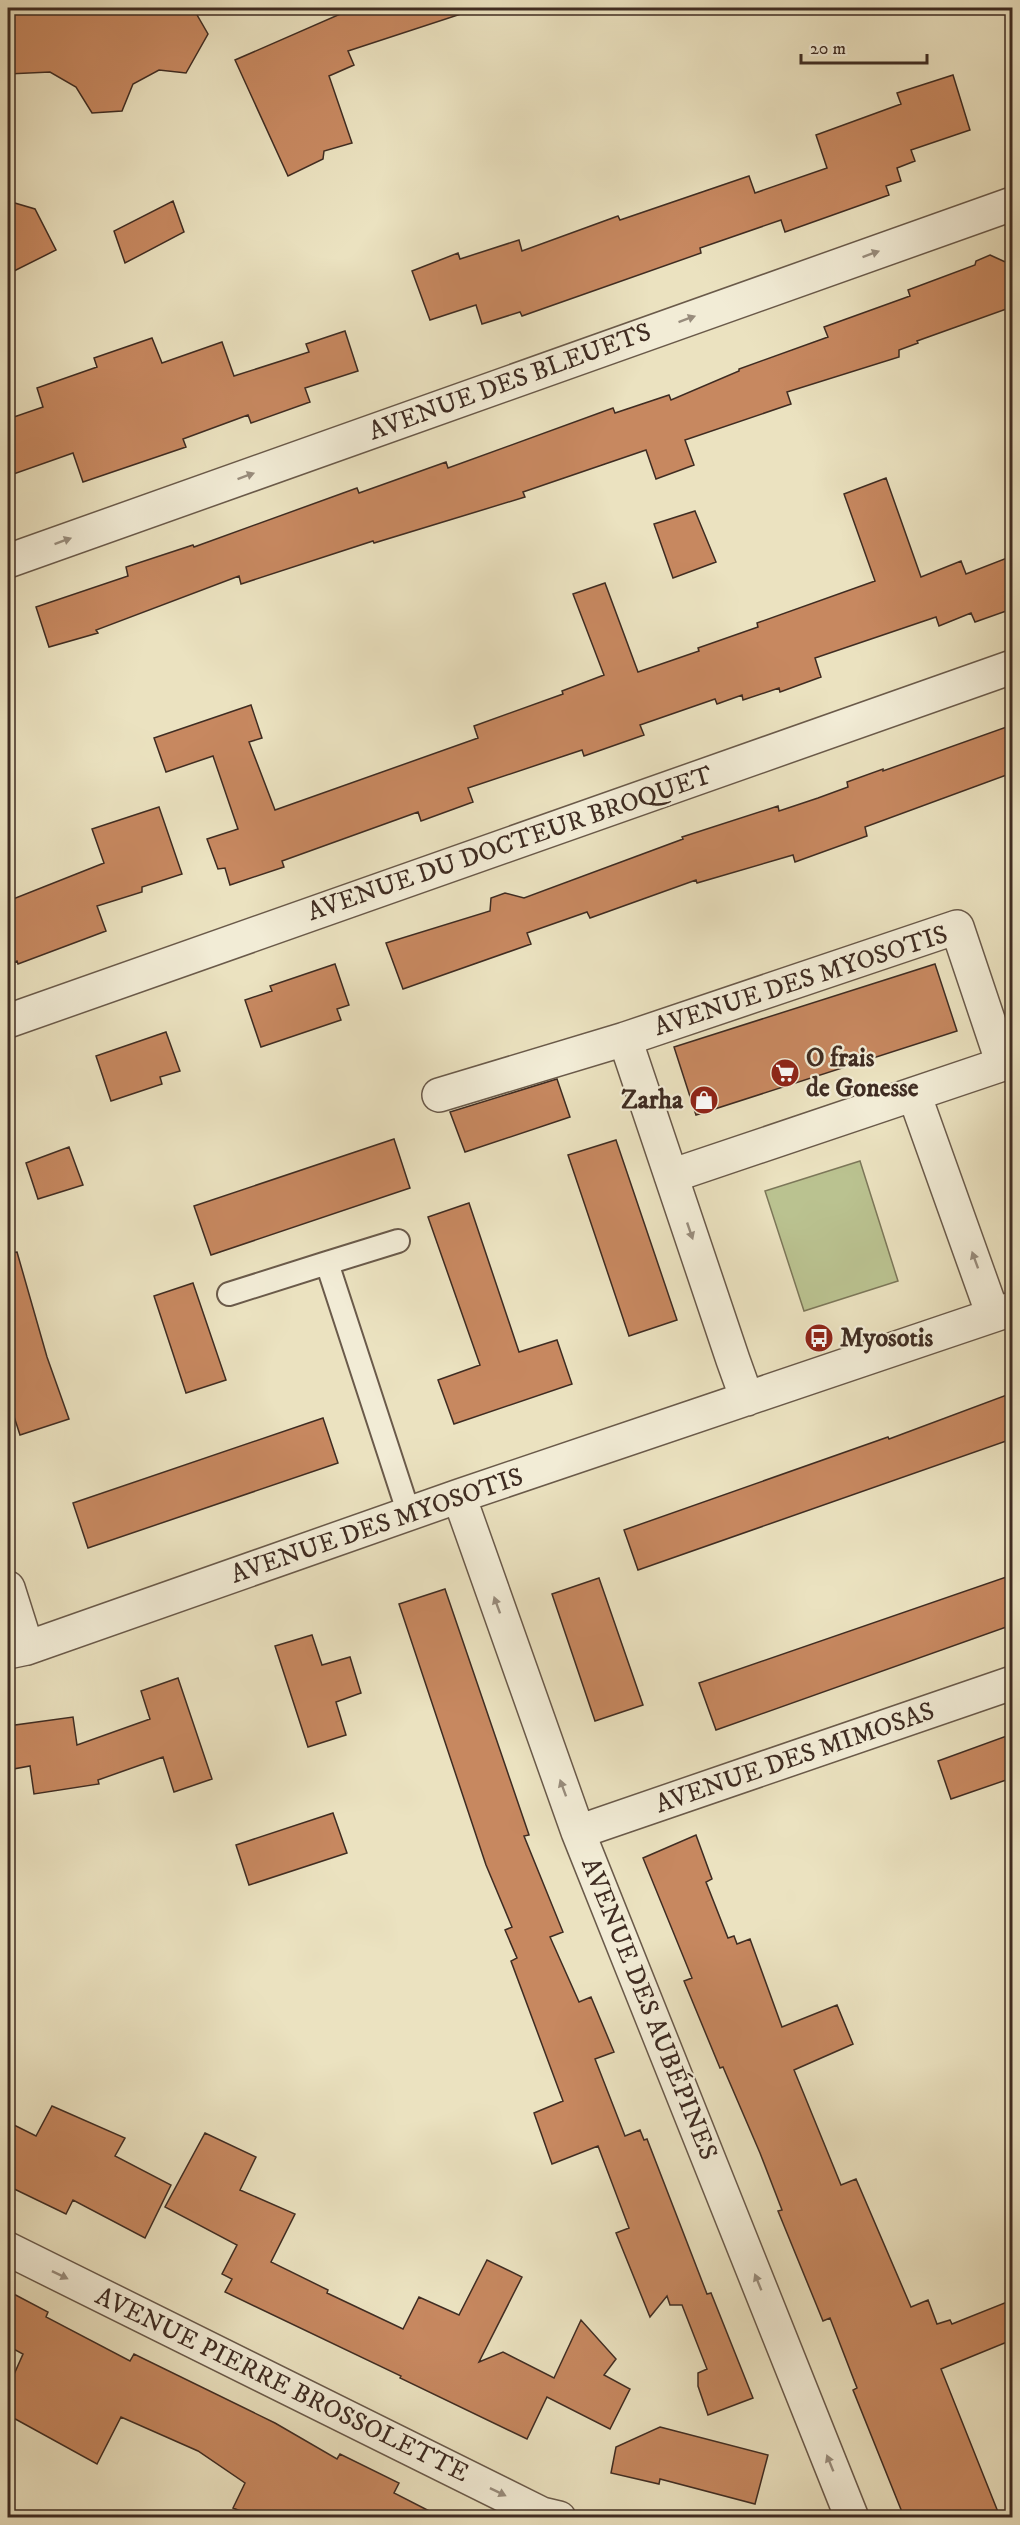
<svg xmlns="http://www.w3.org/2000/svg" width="1020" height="2525" viewBox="0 0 1020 2525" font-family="'IM FELL DW Pica',serif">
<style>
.green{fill:#bac290;stroke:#7c7759;stroke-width:1.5}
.building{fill:#c78860;stroke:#3f2c22;stroke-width:1.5}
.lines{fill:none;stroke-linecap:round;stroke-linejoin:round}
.service-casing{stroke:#6a5a4a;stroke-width:26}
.minor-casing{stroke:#6a5a4a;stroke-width:36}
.service{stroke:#f2ecd6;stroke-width:22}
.minor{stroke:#f2ecd6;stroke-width:33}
.oneway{fill:#988c7c}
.labels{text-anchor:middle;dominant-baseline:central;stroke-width:4.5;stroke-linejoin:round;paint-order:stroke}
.street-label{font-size:26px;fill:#3f2c22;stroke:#f2ecd6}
.poi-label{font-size:26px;font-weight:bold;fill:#3f2c22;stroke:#f2ecd6;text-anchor:start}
</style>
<rect width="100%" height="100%" fill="#ebe2c0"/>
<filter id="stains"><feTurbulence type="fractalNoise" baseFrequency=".00333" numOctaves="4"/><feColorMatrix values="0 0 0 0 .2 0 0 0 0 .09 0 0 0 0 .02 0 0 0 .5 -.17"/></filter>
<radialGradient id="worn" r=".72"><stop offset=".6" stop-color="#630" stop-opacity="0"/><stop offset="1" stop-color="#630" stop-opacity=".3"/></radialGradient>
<path class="green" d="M860 1161 898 1281 804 1311 765 1191Z"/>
<path class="building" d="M8 8H193L208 34 186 73 159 70 133 84 122 111 92 113 76 87 50 72 8 74Z
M354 8H460L461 14 348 51 354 65 329 76 352 143 324 151 323 159 288 176 235 60Z
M953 75 970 130 911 150 915 161 897 168 901 181 886 186 889 195 785 232 781 220 700 248 701 253 522 316 520 312 482 324 476 305 430 320 412 271 458 253 460 259 519 240 522 251 618 216 620 220 749 176 755 193 827 168 816 135 901 104 897 93Z
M8 201 35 209 56 250 8 274Z
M173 201 184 232 125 263 114 231Z
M990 255 1012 265V307L917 341 918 343 899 350V357L787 392 791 404 685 440 694 465 656 479 646 450 523 492 525 497 374 543 373 541 241 584 239 576 96 630 98 633 49 647 36 607 128 576 126 567 193 545 194 547 357 488 359 493 446 462 448 468 613 408 615 413 669 395 671 400 739 371V369L828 337 824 327 910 296 908 290 975 265 976 261Z
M345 331 358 371 305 388 310 402 251 423 248 415 183 439 186 447 83 482 73 453 8 476V419L43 407 37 388 97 367 94 358 152 338 162 363 222 342 234 376 309 352 306 344Z
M886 478 921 577 961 561 966 574 1012 556V609L975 622 971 613 939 626 936 617 815 658 821 677 780 692 779 688 743 700 742 695 717 704 715 699 640 725 644 735 584 756 582 750 468 788 473 802 421 821 418 812 282 861 284 867 230 885 225 868 218 869 207 839 238 829 213 756 166 772 154 738 251 705 262 738 249 742 275 810 478 738 474 726 563 694 562 691 604 675 573 594 605 583 638 672 699 651 698 648 758 627 757 623 875 581 844 494Z
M695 511 716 562 673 578 654 524Z
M1012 725V773L865 827 867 836 795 862 793 855 697 883 696 880 590 918 587 912 527 933 531 944 403 989 386 943 490 911 491 898 505 893 524 898 683 839 682 837 778 806 779 811 818 798 848 787 847 782 883 769V771Z
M159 807 182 874 142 887V892L97 906 106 931 18 964 17 961 8 965V901L104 863 92 829Z
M335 964 349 1005 337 1009 341 1020 261 1047 245 1000 272 991 270 986Z
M935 964 957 1031 696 1115 674 1047Z
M166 1032 180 1071 160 1077 162 1084 111 1101 96 1056Z
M557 1079 570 1117 465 1152 450 1112Z
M394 1139 410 1188 211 1255 194 1206Z
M616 1140 677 1320 629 1336 568 1155Z
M69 1147 83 1185 38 1199 26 1163Z
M469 1203 519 1352 557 1340 572 1384 454 1424 438 1380 480 1365 428 1217Z
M17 1252 47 1357 69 1419 20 1435 8 1398V1253Z
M193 1283 226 1380 186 1393 154 1296Z
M1012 1393V1439L638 1570 624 1530 888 1437 889 1439Z
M323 1418 338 1463 88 1548 73 1503Z
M1012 1575V1625L716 1730 699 1683Z
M599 1578 643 1705 595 1721 552 1594Z
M445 1589 529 1835 524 1836 563 1932 550 1937 579 2002 591 1997 614 2052 595 2059 625 2136 640 2130 644 2140 647 2139 707 2294 711 2293 753 2398 708 2415 698 2386V2373L707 2369 682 2305H670L667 2296 650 2317 616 2233 629 2228 598 2146 552 2164 534 2113 563 2101 511 1961 517 1958 505 1930 512 1927 486 1865 399 1604Z
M312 1635 322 1665 350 1657 361 1693 336 1702 346 1735 308 1747 275 1646Z
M178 1678 212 1779 174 1792 163 1757 98 1780 99 1784 34 1794 30 1766 8 1770V1726L73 1717 77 1745 150 1719 141 1691Z
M1012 1734V1778L951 1799 938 1761Z
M333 1813 347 1853 249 1885 236 1845Z
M696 1835 712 1879 706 1882 728 1938 734 1936 737 1944 750 1939 782 2027 837 2005 853 2044 794 2070 841 2185 856 2179 911 2307 928 2300 937 2324 950 2320 952 2324 1012 2300V2340L941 2369 1000 2517H904L853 2390 857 2388 830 2318 823 2321 778 2211 782 2210 760 2153 723 2067 720 2068 684 1981 692 1978 643 1858Z
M52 2106 125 2138 115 2156 171 2185 145 2238 73 2200 66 2214 8 2186V2122L36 2136Z
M205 2133 256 2157 240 2190 295 2214 271 2262 328 2290 327 2293 403 2329 419 2297 459 2315 487 2260 522 2277 479 2362 503 2352 554 2378 581 2320 616 2359 604 2375 630 2389 610 2429 547 2397 527 2439 400 2378 401 2376 225 2292 232 2279 222 2274 237 2245 165 2207Z
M8 2291 48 2312 46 2317 130 2361 134 2354 275 2423 337 2459 340 2454 399 2483 394 2493 441 2517H256L233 2508 245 2483 198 2451 121 2417 97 2464 8 2415V2388L23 2354 8 2346Z
M660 2427 768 2455 755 2504 660 2479 659 2484 611 2473 616 2447Z"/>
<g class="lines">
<g class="service-casing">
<path id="service" d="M398 1241 327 1263 409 1514
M229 1294 327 1263"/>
</g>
<g class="minor-casing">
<path id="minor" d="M8 561 1012 204
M8 1021 1012 667
M914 1094 993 1315
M439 1095 625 1039
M671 1176 1003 1064 957 927 625 1039 733 1360 747 1399
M459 1496 578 1832 852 2518
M8 1588 27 1648
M8 1652 27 1648 459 1496 1012 1309
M578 1832 1012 1683
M8 2249 542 2514 559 2518"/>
</g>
<use href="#service" class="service"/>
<use href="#minor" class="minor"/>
</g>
<defs><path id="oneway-solid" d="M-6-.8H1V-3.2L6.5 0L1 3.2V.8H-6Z" transform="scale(1.5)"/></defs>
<g class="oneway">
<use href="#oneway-solid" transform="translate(871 254) rotate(-20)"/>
<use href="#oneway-solid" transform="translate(687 319) rotate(-20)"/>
<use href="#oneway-solid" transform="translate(246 476) rotate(-20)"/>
<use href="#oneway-solid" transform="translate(63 541) rotate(-20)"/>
<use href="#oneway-solid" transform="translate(690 1231) rotate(71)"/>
<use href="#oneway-solid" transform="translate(975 1260) rotate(-110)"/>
<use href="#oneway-solid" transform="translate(497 1605) rotate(-110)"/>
<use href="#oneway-solid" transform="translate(563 1788) rotate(-110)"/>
<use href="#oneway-solid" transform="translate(60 2275) rotate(26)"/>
<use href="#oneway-solid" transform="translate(758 2282) rotate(-112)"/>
<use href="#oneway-solid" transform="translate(830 2463) rotate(-112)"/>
<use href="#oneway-solid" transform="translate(498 2492) rotate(26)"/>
</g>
<defs>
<g id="supermarket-disc" transform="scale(1.5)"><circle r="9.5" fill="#8f2418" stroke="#f2ecd6"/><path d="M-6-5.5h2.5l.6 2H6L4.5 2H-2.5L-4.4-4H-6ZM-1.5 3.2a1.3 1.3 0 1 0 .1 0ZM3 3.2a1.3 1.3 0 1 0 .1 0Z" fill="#fff"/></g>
<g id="shop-disc" transform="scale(1.5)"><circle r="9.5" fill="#8f2418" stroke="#f2ecd6"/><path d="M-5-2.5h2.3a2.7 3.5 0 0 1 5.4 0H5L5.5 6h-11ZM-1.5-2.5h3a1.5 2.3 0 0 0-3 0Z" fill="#fff"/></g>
<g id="bus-disc" transform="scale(1.5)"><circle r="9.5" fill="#8f2418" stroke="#f2ecd6"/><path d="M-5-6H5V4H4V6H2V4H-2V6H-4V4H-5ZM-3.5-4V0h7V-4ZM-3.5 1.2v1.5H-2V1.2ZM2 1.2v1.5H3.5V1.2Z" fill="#fff"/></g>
</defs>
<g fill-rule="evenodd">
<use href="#supermarket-disc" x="785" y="1073"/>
<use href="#shop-disc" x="704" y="1100"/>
<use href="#bus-disc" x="819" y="1338"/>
</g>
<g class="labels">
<g class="street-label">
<text transform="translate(510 382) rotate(-20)">AVENUE DES BLEUETS</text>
<text transform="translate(510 844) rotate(-19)">AVENUE DU DOCTEUR BROQUET</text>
<text transform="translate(801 981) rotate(-18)">AVENUE DES MYOSOTIS</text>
<text transform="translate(377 1526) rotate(-19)">AVENUE DES MYOSOTIS</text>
<text transform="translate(795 1758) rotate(-19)">AVENUE DES MIMOSAS</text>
<text transform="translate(649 2009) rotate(68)">AVENUE DES AUBÉPINES</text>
<text transform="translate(282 2385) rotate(26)">AVENUE PIERRE BROSSOLETTE</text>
</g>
<g class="poi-label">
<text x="806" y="1058">O frais<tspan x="806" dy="30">de Gonesse</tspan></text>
<text x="683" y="1100" text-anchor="end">Zarha</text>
<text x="840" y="1338">Myosotis</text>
</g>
</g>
<rect width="1020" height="2525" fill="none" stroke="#ebe2c0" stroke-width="30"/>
<rect x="9" y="9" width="1002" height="2507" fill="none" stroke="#3f2c22" stroke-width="3"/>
<rect x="15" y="15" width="990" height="2495" fill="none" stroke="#3f2c22" stroke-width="1.5"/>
<path d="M801 54v9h126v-9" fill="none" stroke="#3f2c22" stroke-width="3"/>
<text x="810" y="54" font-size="18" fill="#3f2c22" stroke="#f2ecd6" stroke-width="4.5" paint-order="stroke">20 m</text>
<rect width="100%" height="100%" filter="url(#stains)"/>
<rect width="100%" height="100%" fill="url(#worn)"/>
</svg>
